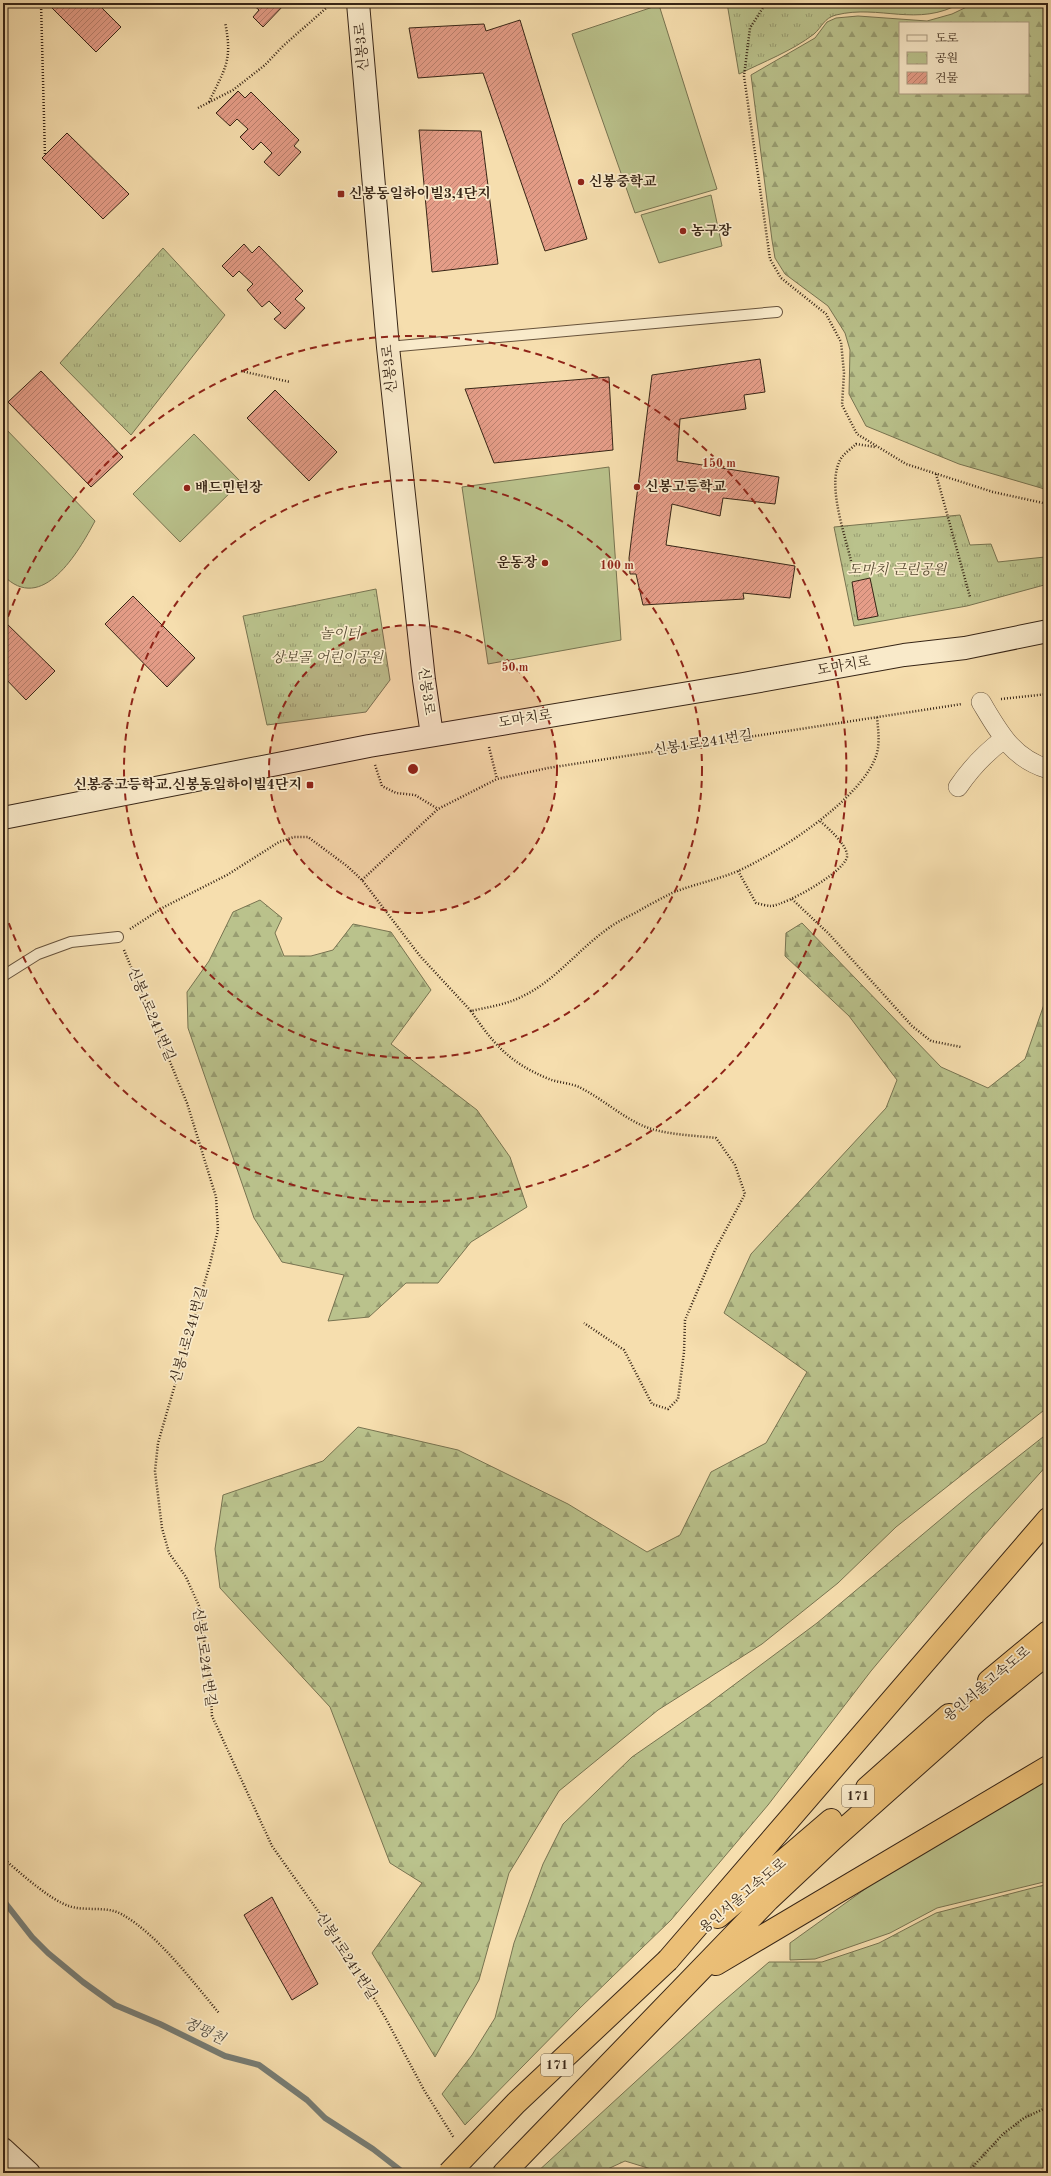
<svg xmlns="http://www.w3.org/2000/svg" width="1051" height="2176" viewBox="0 0 1051 2176" font-family="'Old Standard TT','Noto Serif KR',serif">
<style>
.grass{fill:#bac28c;stroke:#787451}
.forest{fill:url(#forest-firs);stroke:#787451;fill-rule:evenodd}
.park{fill:url(#park-tufts);stroke:#787451}
.lines{fill:none;stroke-linecap:round;stroke-linejoin:round}
.stream{stroke:#787e76;stroke-width:6}
.building{fill:url(#building-hatch);stroke:#372516}
.lane-casing{stroke:#67533c;stroke-width:12}
.street-casing{stroke:#67533c;stroke-width:20}
.secondary-casing{stroke:#372516;stroke-width:24}
.highway-casing{stroke:#372516;stroke-width:24}
.path{stroke:#372516;stroke-width:2.5;stroke-dasharray:1 2;stroke-linecap:butt}
.lane{stroke:#f9eaca;stroke-width:10}
.street{stroke:#f9eaca;stroke-width:19}
.secondary{stroke:#f9eaca;stroke-width:22}
.highway{stroke:#ebbf77;stroke-width:22}
.highway-bridge-casing{stroke:#372516;stroke-width:24;stroke-linecap:butt}
.highway-bridge{stroke:#ebbf77;stroke-width:22}
.ring{fill:none;stroke:#8f2418;stroke-width:2;stroke-dasharray:7 5}
.poi-dot{fill:#8f2418;stroke:#f9eaca;stroke-width:1.5}
.labels{text-anchor:middle;dominant-baseline:central;stroke-width:3.5;stroke-linejoin:round;paint-order:stroke}
.shield{fill:#f9eaca;stroke:#71604c;stroke-width:1}
.shield-label{font-size:13px;font-weight:bold;fill:#372516}
.street-label{font-size:14px;fill:#372516;stroke:#f9eaca}
.poi-label{font-size:14px;font-weight:bold;fill:#372516;stroke:#f9eaca;text-anchor:start}
.park-label{font-size:14px;font-style:italic;fill:#584c34;stroke:#f9eaca}
.water-label{font-size:15px;font-style:italic;fill:#575146;stroke:#f9eaca}
.centre{fill:#8f2418;stroke:#f9eaca;stroke-width:2}
.ring-label{font-size:12px;text-anchor:middle;font-weight:bold;fill:#8f2418;stroke:#f9eaca;stroke-width:3.5;stroke-linejoin:round;paint-order:stroke}
</style>
<defs>
<pattern id="forest-firs" width="22" height="20" patternUnits="userSpaceOnUse"><rect width="22" height="20" fill="#bac28c"/><path d="M5 1l3.5 6h-7zM16 11l3.5 6h-7z" fill="#989d71"/></pattern>
<pattern id="park-tufts" width="24" height="20" patternUnits="userSpaceOnUse"><rect width="24" height="20" fill="#bac28c"/><path d="M3 7l-1-3M5 7V3M7 7l1-3M15 17l-1-3M17 17v-4M19 17l1-3" fill="none" stroke="#989d71"/></pattern>
<pattern id="building-hatch" width="6" height="6" patternUnits="userSpaceOnUse"><rect width="6" height="6" fill="#e59d88"/><path d="M-1 1l2-2M0 6l6-6M5 7l2-2" fill="none" stroke="#ba806e"/></pattern>
</defs>
<rect width="100%" height="100%" fill="#f6deae"/>
<filter id="stains"><feTurbulence type="fractalNoise" baseFrequency=".005" numOctaves="4"/><feColorMatrix values="0 0 0 0 .2 0 0 0 0 .09 0 0 0 0 .02 0 0 0 .5 -.17"/></filter>
<radialGradient id="worn" r=".72"><stop offset=".6" stop-color="#630" stop-opacity="0"/><stop offset="1" stop-color="#630" stop-opacity=".3"/></radialGradient>
<path class="grass" d="M659 5 717 189 635 213 572 34Z
M711 195 722 246 659 263 641 215Z
M3 426 95 521C79 551 42 616 3 575Z
M194 434 241 482 180 542 133 494Z
M609 467 621 640 488 664 462 487Z
M1048 1780V1881L937 1908 890 1933 815 1959 790 1960V1943L911 1856Z"/>
<path class="forest" d="M975 3H1048V490L959 464 866 426 849 394 850 350 845 333 828 306 785 274 775 258 772 240 751 75 815 38 827 22 836 18 858 16 927 21 952 14ZM900 23H1028V93H900Z
M260 900 282 918 275 933 284 956H311L333 950 353 924 391 932 431 990 391 1044 477 1110 510 1157 527 1207 471 1242 438 1283H406L369 1317 328 1321 344 1275 282 1262 254 1218 188 1028 187 992 209 961 233 912Z
M802 923 941 1067 988 1088 1025 1059 1048 993V1407L896 1527 838 1583 762 1644 658 1710 559 1791 509 1873 479 1980 435 2057 372 1953 422 1883 390 1863 330 1707 220 1588 215 1549 223 1495 323 1461 358 1427 458 1450 568 1504 647 1552 680 1535 711 1472 766 1443 807 1372 724 1313 751 1254 886 1108 897 1080 849 1016 785 956 786 933Z
M1048 1433V1464L982 1538 871 1671 768 1805 671 1920 580 2008 465 2125 442 2094 472 2055 495 2018 514 1943 543 1864 563 1824 632 1757 707 1705 817 1623 972 1493Z
M1048 1884V2173H664L625 2161 599 2173H536L719 2005 769 1962H822L879 1943 936 1913Z"/>
<path class="park" d="M727 3H961C917 28 880 4 836 15 824 18 822 27 814 34 792 51 763 62 739 74Z
M163 248 225 315 131 435 60 363Z
M960 515 970 545 991 544 998 562 1045 557 1048 565V584L967 606 854 626 834 527Z
M376 589 390 680 366 712 267 725 243 616Z"/>
<g class="lines">
<path class="stream" d="M3 1900 32 1937 48 1953 83 1982 115 2005 160 2024 225 2056 259 2065 307 2100 325 2118 373 2149 404 2173"/>
</g>
<path class="building" d="M47 3H97L121 27 96 52Z
M251 3H282L284 5 263 27 253 17 259 10Z
M520 20 587 239 545 251 483 73 418 78 409 28 484 24 486 31Z
M238 91 245 98 251 92 299 140 294 146 301 152 279 176 264 162 272 153 261 142 253 150 240 137 248 129 237 119 230 126 216 113Z
M419 130 481 131 498 264 432 272Z
M67 133 129 194 103 219 42 158Z
M244 244 252 253 259 246 303 291 295 299 305 308 285 329 274 319 281 313 269 301 262 307 247 290 253 284 239 271 233 277 222 266Z
M760 359 765 392 744 395 746 409 680 419 677 461 779 477 775 504 723 498 720 516 672 504 666 545 795 566 790 598 743 593 744 599 643 605 636 574H630L629 558 652 375Z
M41 371 123 457 91 487 8 402Z
M609 377 613 450 494 463 465 389Z
M275 390 337 452 309 481 247 418Z
M870 578 878 616 858 620 852 582Z
M133 596 195 658 167 687 105 624Z
M3 620 55 671 26 700 3 676Z
M272 1897 318 1984 292 2000 244 1915Z"/>
<g class="lines">
<g class="lane-casing">
<path id="lane" d="M388 347 777 312
M3 976 38 954 71 942 118 937"/>
</g>
<g class="street-casing">
<path id="street" d="M981 702C999 732 1012 758 1048 769
M958 787C971 768 985 753 1004 739"/>
</g>
<g class="secondary-casing">
<path id="secondary" d="M358 3 388 347 424 680 432 735
M3 818 369 746 743 684 904 655 965 648 1048 631
M3 2149 29 2173"/>
</g>
<g class="highway-casing">
<path id="highway" d="M989 1681 1048 1632
M867 1788 949 1715
M718 1917 831 1820
M668 1960 1048 1519
M716 1964 1048 1767
M504 2173 768 1900 833 1839 978 1710 1048 1653"/>
</g>
<path class="path" d="M41 3 45 156
M766 3 750 28 744 76 770 259 781 278 826 314 841 342 844 373 842 405 857 434 906 464 993 492 1048 504
M209 102C225 68 233 61 225 22
M198 108 233 90 265 65 283 46 332 3
M241 371 290 382
M936 474 970 597
M851 561C845 534 825 481 842 457 846 452 852 448 856 444L875 447
M1001 699 1048 694
M489 747 497 779
M375 765 382 786 396 793 415 795 438 809
M738 871 756 903C761 904 767 906 771 906 786 905 851 869 847 854 845 843 828 828 820 821
M362 880 438 809 497 779 548 768 962 704
M792 899 829 934 912 1026 931 1041 961 1047
M130 929 164 907 227 875 279 842 294 837H308L347 866 362 880 420 956 471 1011C488 1007 505 1005 521 997 554 982 577 951 606 930 615 923 625 918 635 913 647 906 660 899 672 893 694 884 717 880 738 871 778 853 865 797 877 753 880 741 878 729 877 717
M124 950 187 1103 216 1197 218 1230 210 1264 158 1443 155 1471 162 1528 169 1553 186 1577 199 1606 210 1681 212 1716 272 1846 347 1952 386 2019 424 2090 454 2138
M471 1011C494 1045 510 1063 549 1079 559 1083 572 1083 581 1088 602 1099 620 1115 641 1125 663 1135 692 1135 716 1138L735 1165 745 1194 715 1250 685 1320 684 1352 678 1399 668 1409 652 1404 624 1350 584 1323
M3 1858C19 1872 50 1900 69 1906 86 1912 107 1905 123 1915 158 1935 193 1982 219 2013
M967 2173 1003 2134 1024 2118 1048 2107"/>
<use href="#lane" class="lane"/>
<use href="#street" class="street"/>
<use href="#secondary" class="secondary"/>
<use href="#highway" class="highway"/>
<g class="highway-bridge-casing">
<path id="highway-bridge" d="M449 2173 516 2103 668 1960"/>
</g>
<use href="#highway-bridge" class="highway-bridge"/>
</g>
<circle cx="413" cy="769" r="144" fill="#8f2418" fill-opacity=".12"/>
<g class="ring">
<circle cx="413" cy="769" r="144"/>
<circle cx="413" cy="769" r="289"/>
<path d="M4 628A433 433 0 1 1 4 910"/>
</g>
<g class="poi-dot">
<circle cx="581" cy="182" r="4"/>
<rect x="337" y="190" width="8" height="8" rx="2"/>
<circle cx="683" cy="231" r="4"/>
<circle cx="637" cy="487" r="4"/>
<circle cx="187" cy="488" r="4"/>
<circle cx="545" cy="563" r="4"/>
<rect x="306" y="781" width="8" height="8" rx="2"/>
</g>
<g class="labels">
<g class="shield">
<rect x="842" y="1785" width="32" height="22" rx="3"/>
<rect x="541" y="2054" width="32" height="22" rx="3"/>
</g>
<g class="shield-label">
<text x="858" y="1796">171</text>
<text x="557" y="2065">171</text>
</g>
<g class="street-label">
<text transform="translate(362 47) rotate(-95)">신봉3로</text>
<text transform="translate(390 369) rotate(-96)">신봉3로</text>
<text transform="translate(844 666) rotate(-10)">도마치로</text>
<text transform="translate(426 691) rotate(82)">신봉3로</text>
<text transform="translate(525 719) rotate(-9)">도마치로</text>
<text transform="translate(703 743) rotate(-9)">신봉1로241번길</text>
<text transform="translate(151 1014) rotate(67)">신봉1로241번길</text>
<text transform="translate(189 1335) rotate(-74)">신봉1로241번길</text>
<text transform="translate(204 1657) rotate(82)">신봉1로241번길</text>
<text transform="translate(987 1684) rotate(-40)">용인서울고속도로</text>
<text transform="translate(743 1896) rotate(-40)">용인서울고속도로</text>
<text transform="translate(346 1956) rotate(57)">신봉1로241번길</text>
</g>
<g class="poi-label">
<text x="589" y="182">신봉중학교</text>
<text x="349" y="194">신봉동일하이빌3,4단지</text>
<text x="691" y="231">농구장</text>
<text x="645" y="487">신봉고등학교</text>
<text x="195" y="488">배드민턴장</text>
<text x="537" y="563" text-anchor="end">운동장</text>
<text x="302" y="785" text-anchor="end">신봉중고등학교.신봉동일하이빌4단지</text>
</g>
<g class="park-label">
<text x="897" y="570">도마치 근린공원</text>
<text x="340" y="634">놀이터</text>
<text x="327" y="658">상보골 어린이공원</text>
</g>
<g class="water-label">
<text transform="translate(204 2032) rotate(25)">정평천</text>
</g>
</g>
<circle cx="413" cy="769" r="6" class="centre"/>
<g class="ring-label">
<text x="719" y="467">150 m</text>
<text x="617" y="569">100 m</text>
<text x="515" y="671">50 m</text>
</g>
<rect width="1051" height="2176" fill="none" stroke="#f6deae" stroke-width="16"/>
<rect x="4" y="4" width="1043" height="2168" fill="none" stroke="#372516" stroke-width="2"/>
<rect x="8" y="8" width="1035" height="2160" fill="none" stroke="#372516"/>
<rect x="899" y="22" width="130" height="72" fill="#f9eaca" stroke="#ab9b82"/>
<rect x="907" y="35" width="20" height="6" fill="#f9eaca" stroke="#ab9b82"/>
<text x="935" y="42" font-size="12" fill="#372516">도로</text>
<rect x="907" y="52" width="20" height="12" fill="url(#park-tufts)" stroke="#ab9b82"/>
<text x="935" y="62" font-size="12" fill="#372516">공원</text>
<rect x="907" y="72" width="20" height="12" fill="url(#building-hatch)" stroke="#ab9b82"/>
<text x="935" y="82" font-size="12" fill="#372516">건물</text>
<rect width="100%" height="100%" filter="url(#stains)"/>
<rect width="100%" height="100%" fill="url(#worn)"/>
</svg>
